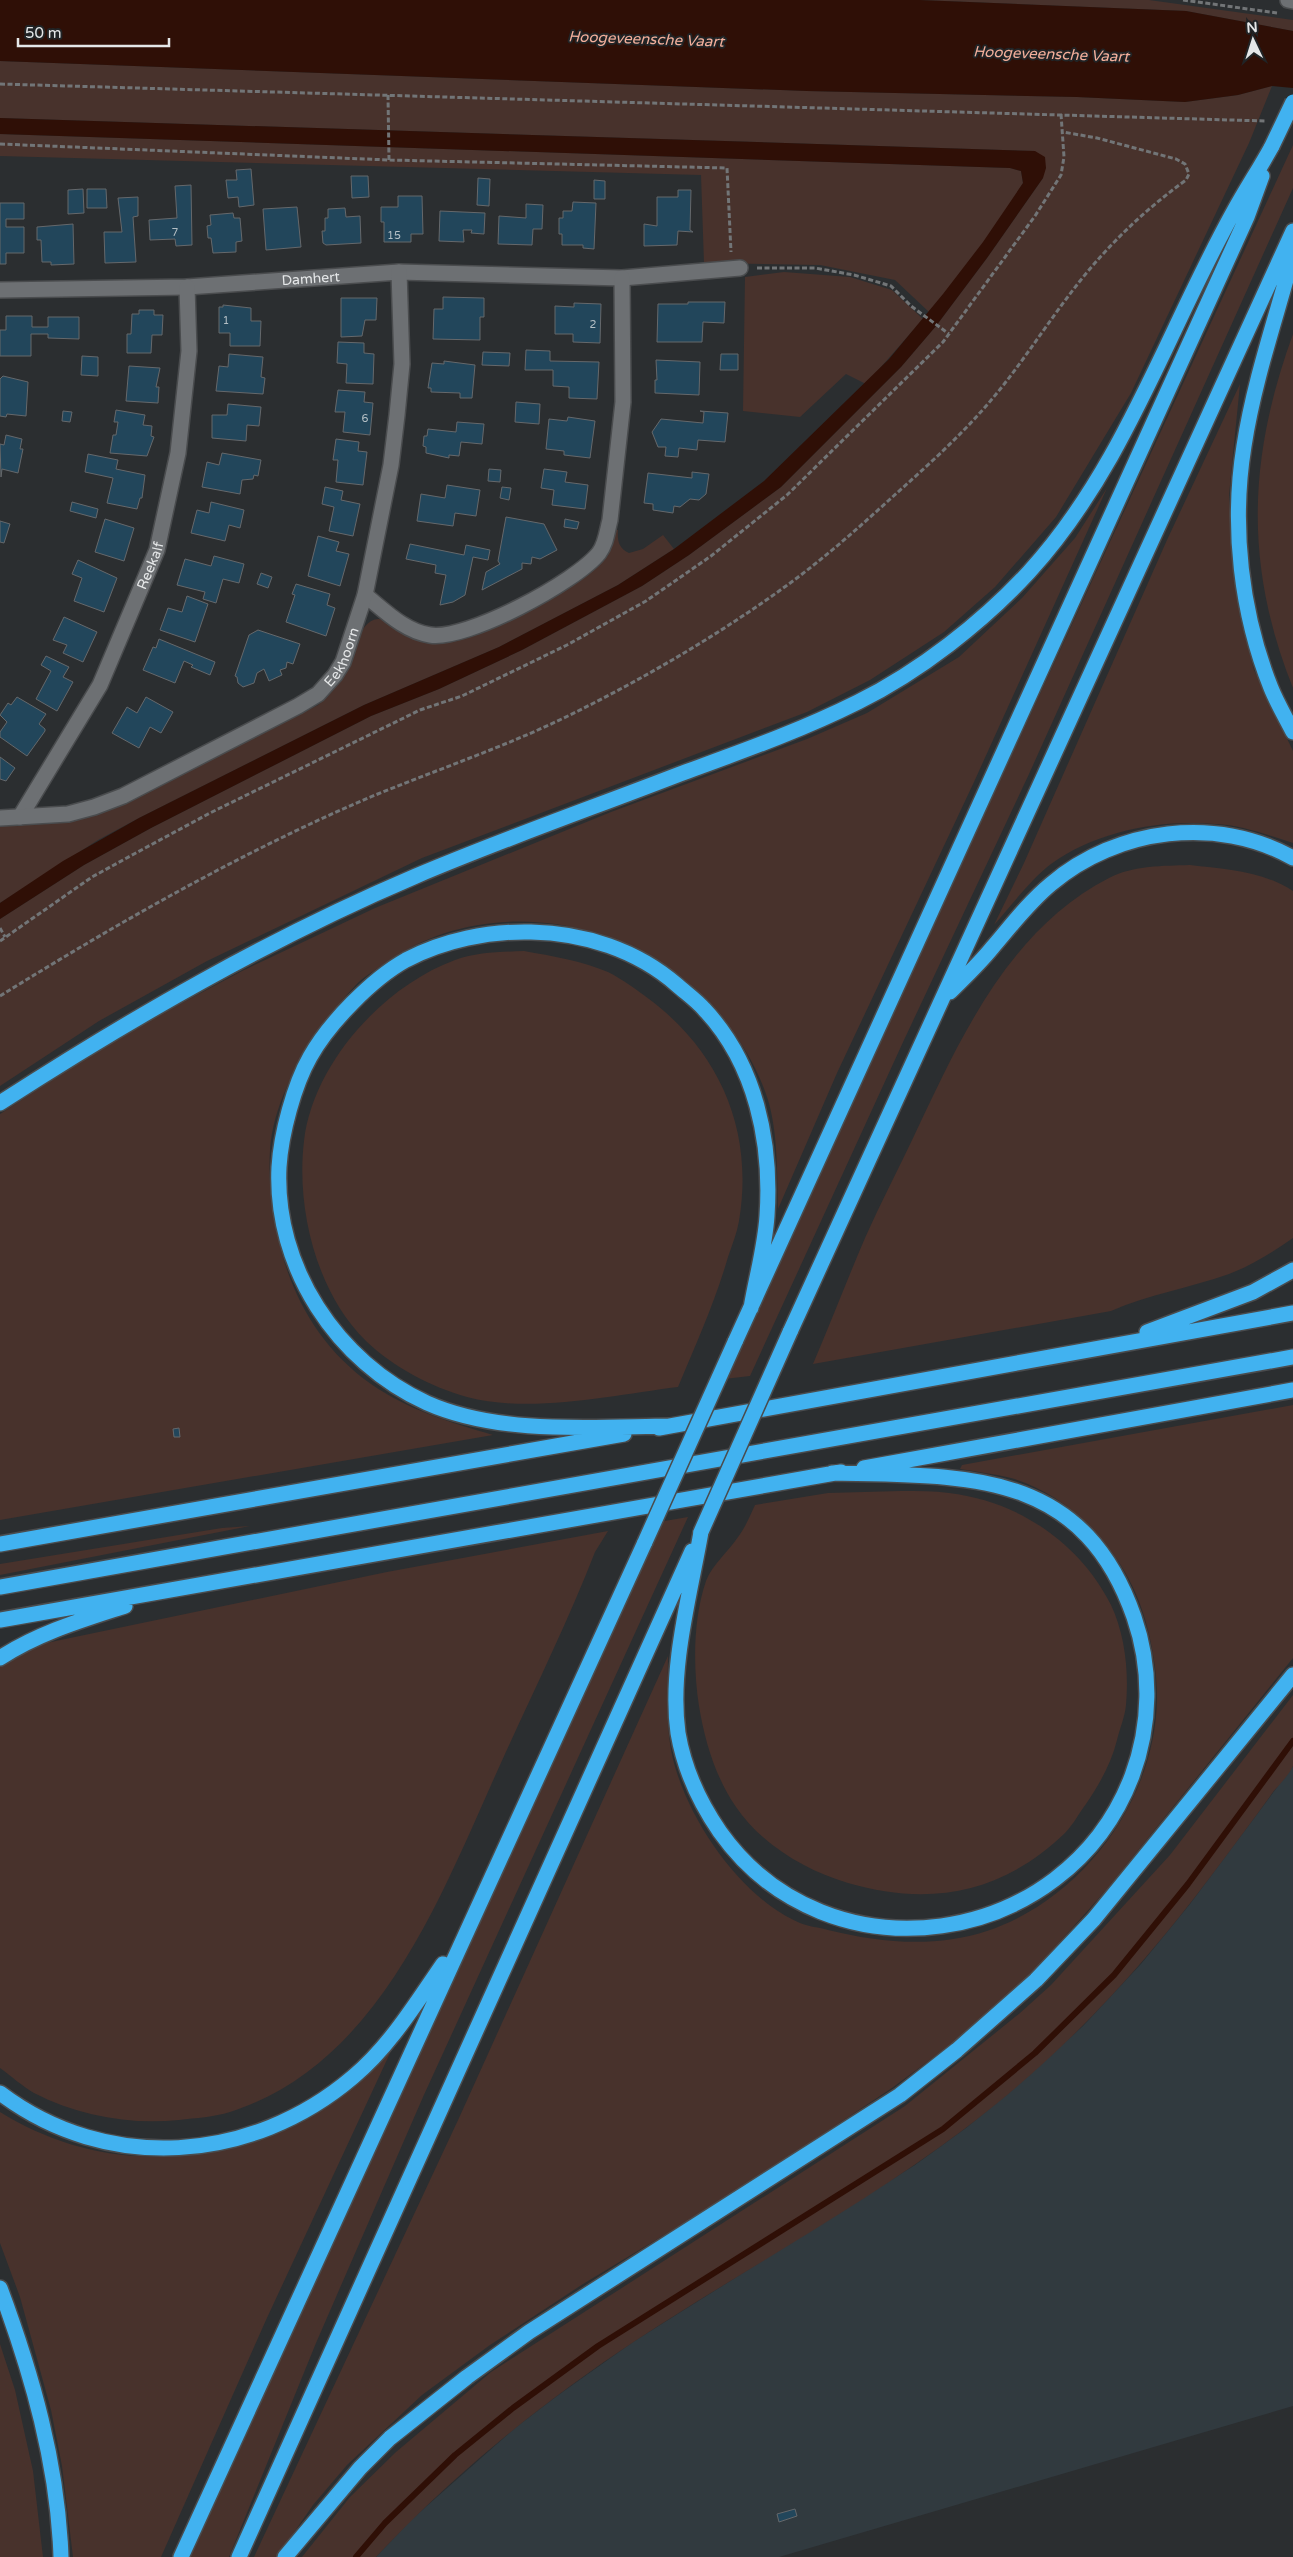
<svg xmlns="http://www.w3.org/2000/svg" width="1293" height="2557" viewBox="0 0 1293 2557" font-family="'Varela Round',sans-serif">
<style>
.built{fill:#313a3f}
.green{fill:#48322c}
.water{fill:#2f0f06}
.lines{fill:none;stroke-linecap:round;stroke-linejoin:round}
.stream{stroke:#2f0f06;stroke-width:6}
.building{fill:#22465b;stroke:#65686b}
.street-casing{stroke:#4a4c4e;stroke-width:18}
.secondary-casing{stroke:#4a4c4e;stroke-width:18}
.highway-casing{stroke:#4a4c4e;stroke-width:18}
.path{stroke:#727577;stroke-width:3;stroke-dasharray:5 2.5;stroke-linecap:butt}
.street{stroke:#6d7073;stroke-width:15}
.secondary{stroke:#6d7073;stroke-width:15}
.highway{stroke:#41b2f0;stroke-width:15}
.highway-bridge-casing{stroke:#4a4c4e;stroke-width:18;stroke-linecap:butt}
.highway-bridge{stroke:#41b2f0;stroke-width:15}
.labels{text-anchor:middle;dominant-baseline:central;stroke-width:4;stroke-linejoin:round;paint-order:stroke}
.number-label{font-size:11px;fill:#b4bfc5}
.street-label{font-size:14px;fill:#e5e7e8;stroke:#212426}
.water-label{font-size:15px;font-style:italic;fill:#f3af9b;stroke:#212426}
</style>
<rect width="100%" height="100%" fill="#2b2e30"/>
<path class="built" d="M1293 1766V2406L779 2557H376L411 2520 515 2428 557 2396 633 2342 915 2165 966 2128 1010 2092 1083 2026 1141 1964 1190 1904Z"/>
<path class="green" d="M919 0H1149L1293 20V31L1186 11Z
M0 61 807 91 1077 97 1185 102 1238 95 1272 86 1249 143 1131 393 1056 517 995 587 944 632 870 680 807 712 422 858 207 961 99 1021 0 1086V919L84 865 151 828 371 716 439 689 522 650 642 586 689 555 781 487 901 367 936 326 987 258 1043 178 1035 151 0 118Z
M0 134 1010 168 1021 171 1023 183 987 242 929 312 895 280 820 265 704 263 701 175 0 156Z
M1293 145V188L1029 774 904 1040 750 1376 724 1379Z
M784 272 850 277 892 290 923 319 866 384 846 374 800 417 743 411 745 277Z
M1293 334V688C1244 565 1248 458 1293 334Z
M1240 384 1229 495 1234 567 1240 617 1254 670 1293 751V843C1268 835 1241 825 1215 824 1161 819 1096 831 1051 864 1031 879 1011 906 994 925L1024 863 1167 540Z
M1107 488 974 782 837 1073 778 1209C777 1175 778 1133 768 1100 750 1043 707 993 657 961 574 910 465 906 384 964 374 971 363 977 355 986 341 1000 330 1018 318 1034 294 1067 273 1108 270 1150 268 1183 272 1214 280 1246 294 1302 323 1350 371 1384 408 1410 450 1422 493 1435L0 1520V1114L118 1037 242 971 375 908 611 812 807 739 867 713 959 657 1022 598 1075 538Z
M614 529 618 530C617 541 619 548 629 553L643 549 663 535 674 549 618 585 499 647 364 705 139 818 98 840 0 903V825L46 824 71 821 97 814 140 795 318 705C327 697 335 689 342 678 351 663 359 611 384 620 397 627 412 640 428 642 463 648 575 591 599 564 607 554 610 541 614 529Z
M1190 865C1225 869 1263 871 1293 891V1238C1273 1252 1252 1265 1229 1274 1189 1288 1150 1294 1111 1311L813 1364C831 1322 847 1280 865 1238 880 1204 898 1170 914 1136 960 1039 1008 930 1109 878 1134 865 1163 866 1190 865Z
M524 951C552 956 582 961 608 972 622 979 637 990 649 999 721 1053 754 1132 739 1221 737 1233 732 1245 728 1257 715 1302 696 1344 678 1387 613 1395 531 1414 467 1397 431 1387 393 1367 366 1341 316 1292 296 1208 304 1141 313 1063 384 986 455 960 477 952 501 952 524 951Z
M1293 1405V1658L1107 1889 1026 1980 965 2034 892 2088 811 2142 694 2217 583 2284 490 2345 422 2395 347 2465 313 2505 277 2557H254L459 2118 668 1656C668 1691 665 1725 673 1759 688 1820 741 1898 800 1923 809 1927 819 1927 828 1930 881 1943 935 1948 987 1931 1083 1899 1156 1799 1157 1698 1157 1671 1152 1644 1145 1619 1127 1556 1075 1497 1011 1478 995 1474 977 1472 960 1469L962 1465Z
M901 1491C917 1491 934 1491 949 1493 1018 1501 1080 1543 1111 1605 1125 1635 1129 1671 1126 1705 1125 1716 1120 1728 1117 1740 1111 1764 1100 1783 1086 1804 1079 1813 1073 1825 1065 1833 1003 1893 930 1907 848 1883 806 1871 761 1844 736 1807 715 1776 705 1742 699 1706 693 1667 693 1619 706 1581 712 1565 729 1551 738 1537 745 1528 750 1516 755 1505L828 1493Z
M688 1517 423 2097 316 2343 229 2557H189L659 1522Z
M250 1526 0 1575V1564L222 1528Z
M608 1531 595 1552C567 1624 532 1694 500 1765 441 1895 380 2064 230 2112 214 2117 196 2118 179 2120 130 2125 79 2116 34 2093 22 2086 11 2076 0 2068V1662L27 1647 387 1572Z
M1293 1695C1293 1708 1293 1757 1293 1766 1289 1775 1279 1785 1273 1792 1253 1820 1232 1848 1211 1876 1140 1971 1058 2059 963 2130 859 2208 743 2270 635 2341 541 2403 453 2475 376 2557H302L350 2497 396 2452 491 2372 905 2106 1020 2013 1051 1985 1170 1855Z
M391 2051 266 2320 161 2557H73L62 2466 51 2410 20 2297 0 2243V2112C53 2145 119 2163 181 2154 196 2152 211 2148 226 2145 253 2139 280 2132 305 2119 337 2103 365 2075 391 2051Z
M0 2344 15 2390 33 2471 43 2557H0Z"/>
<path class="water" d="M0 0H919L1186 11 1293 31V88L1272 86 1238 95 1185 102 1077 97 807 91 0 61Z
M0 118 1035 151 1045 157 1046 168 1043 178 987 258 936 326 901 367 781 487 689 555 642 586 522 650 439 689 371 716 151 828 84 865 0 919V903L63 861 139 818 364 705 499 647 618 585 674 549 764 481 889 359 943 294 983 242 1023 183 1021 171 1010 168 0 134Z"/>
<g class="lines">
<path class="stream" d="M356 2557 385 2523 455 2455 513 2408 598 2346 943 2129 1035 2053 1114 1975 1188 1884 1293 1741"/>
</g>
<path class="building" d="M251 169 254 205 239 207 238 197 228 198 226 180H237L236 170Z
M351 176H368L369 197 352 198Z
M478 178 490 179 489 206 477 205Z
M594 180 605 181V199H594Z
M191 185 192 245 176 246 175 239 150 240 149 220 177 218 175 186Z
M83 189 84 213 68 214V190Z
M87 189H106L107 208H87Z
M678 190H691L690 230 693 232 678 231 677 245 644 246V224L657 226V197H678Z
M398 196H422L423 234H411V242H384V222H381V207H398Z
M138 197V216L133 217 136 262 105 263 104 232H122L118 198Z
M573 202 596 203 594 249 583 248V245H562V234H559V218H563V211H572Z
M0 203H24V219H6V227H24V253H6V264H0Z
M526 204 543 205 542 229H533L532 245 498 244 499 216 526 218Z
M297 207 301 247 266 250 263 209Z
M345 208 346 217 360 216 361 243 326 245 323 243 322 231H325V218H328V209Z
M440 211 485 213 484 234 471 233 472 230H463L464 242 439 241Z
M233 213 234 218H240L242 241 236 242V252L213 253 211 238H208L207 226 211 225 210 215Z
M73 224 74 264 51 265V262H42L41 240H37V227Z
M443 297 484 298V317H480V340L433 339 434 309H443Z
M341 298H377L376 320H365L362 336 341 337Z
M688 302H725L724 323 703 322 702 342H657L658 304H688Z
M574 303 601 304 600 343 573 342V334H555V306L574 307Z
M223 305 251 308V321H261L260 346H230V333H219V307H223Z
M139 310H154V315H163L162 335H152L151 353H127V334H131L132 314H139Z
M6 316H32V327H48V317H79V339L48 338V334H31V356H0V330H6Z
M338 342 364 343V353L374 354 373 384 346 383 347 364 337 363Z
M526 350 550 351V361L599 362 597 399 569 398V387L553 386V370H525Z
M483 352 510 353 509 366 482 365Z
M229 354 263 357 261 377 265 378 263 394 216 391 219 366 228 367Z
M721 354H738V370H720Z
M82 356 98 357V376L81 375Z
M656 360 700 362 699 395 655 393V380H657Z
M444 361 475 365 472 398H460V393L431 392V388H428L432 363 444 364Z
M129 366 160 368 156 387H159L158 403 126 401Z
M3 376 28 382 26 416 7 414 6 417 0 416V379Z
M338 390 365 392 364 402 373 403 370 435 343 432 345 412H335Z
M516 402 540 404 539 424 515 422Z
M228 404 261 407 259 426 247 425 246 441 212 438V415H227Z
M116 410 145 415 143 425 152 426 151 436 154 437 147 456 110 453 113 435H116L118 422H114Z
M63 411 72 412 70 422 62 421Z
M700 411 728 413 725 442 698 440 697 450 679 448 678 457 665 456 666 447H658L652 432 661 419 703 423 704 412Z
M568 417 595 421 590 458 564 455V451L546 449 549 419 567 421Z
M457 422 484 424 482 444 461 442 459 456 449 455V458L426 453V447L423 446 424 436H427L428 429 456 432Z
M6 435 22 439 20 449H23L18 473 2 469 1 477 0 444 4 445Z
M336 439 359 442 358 451 367 452 363 485 336 482 338 460H333Z
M222 453 261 460 258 476 254 475 253 479 242 480 240 494 202 487 207 462 219 465Z
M88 454 118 460 116 469 145 475 142 498H140L137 509 107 503 113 478 85 472Z
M489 469 501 470 500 482 488 481Z
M544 469 567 472 565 482 588 485 585 509 552 505 554 490 541 488Z
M692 472 709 474 706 494 699 500 690 499 680 507 674 506 673 513 653 510V504L644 503 648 473 692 478Z
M447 485 480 490 476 516 455 513 453 526 417 521 421 494 445 498Z
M325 487 343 491 341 500 360 504 353 536 329 531 334 507 322 504Z
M502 487 511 488 509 500 500 498Z
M72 502 98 509 96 518 70 511Z
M211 502 244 510 240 528 229 525 225 541 191 533 197 510 209 513Z
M506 517 544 524 557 550 540 559 532 557 531 564 522 563V569L482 590 486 572 500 564 498 561Z
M105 519 134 528 124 561 95 552Z
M565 519 579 522 577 529 564 527Z
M0 521 10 524 4 543 0 542Z
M318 536 339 542 336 551 349 554 340 586 308 576Z
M410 544 464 555 466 545 490 550 488 560 473 557 465 595 453 602 440 605 446 575 435 573 436 565 406 559Z
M214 556 244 564 239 583 223 579 216 603 203 599 205 592 177 585 185 559 211 566Z
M78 560 117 578 104 612 74 601 82 578 72 574Z
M261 573 272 577 268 588 257 584Z
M296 584 330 594 327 605 335 608 326 636 286 622 295 595 292 594Z
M187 596 208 604 195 642 160 630 168 608 182 612Z
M64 617 97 632 83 662 63 653 67 645 53 640Z
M258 630 300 644 293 664 287 662 286 668 280 670 282 675 269 681 264 669 257 673 254 683 243 687 238 683 237 677 235 676 249 635Z
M159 639 215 662 210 675 191 667 193 665 184 661 175 683 143 670 153 647 156 648Z
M46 656 69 667 63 677 73 682 57 711 36 699 51 671 41 665Z
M17 697 46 714 39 724 45 729V731L27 756 0 737V732L7 722 0 715 8 703 11 705Z
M146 697 173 712 161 733 150 727 139 748 112 733 127 707 137 713Z
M0 757 15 768 6 781 0 779Z
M179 1428 180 1437H174L173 1429Z
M795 2509 797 2516 779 2522 777 2514Z"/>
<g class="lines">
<g class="street-casing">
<g id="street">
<path id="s1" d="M0 290 187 287 399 272 622 278 740 268"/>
<path d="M365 595C384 610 404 631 430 635 466 641 576 582 599 553 606 544 607 531 610 520L623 402 622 278"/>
<path id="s2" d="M20 817 100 685 157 550 178 453 189 351 187 287"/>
<path id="s3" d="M0 818 68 814 94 807 123 796 298 706 318 694 335 675 343 662 365 595 391 465 397 415 402 364 399 272"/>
</g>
</g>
<g class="secondary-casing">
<path id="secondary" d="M1288 0 1293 1"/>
</g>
<g class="highway-casing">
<path id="highway" d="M1293 255C1276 318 1254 381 1244 446 1231 526 1241 613 1271 688 1277 703 1286 718 1293 732
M950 992C964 978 979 964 992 948 1011 926 1028 903 1051 884 1117 828 1217 815 1293 858
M0 1103C133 1017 270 938 416 876 503 839 592 808 680 774 740 752 800 731 858 702 919 672 983 622 1029 572 1124 468 1167 331 1234 211 1246 189 1260 168 1272 146
M790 1332 1293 231
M1147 1332 1253 1292 1293 1270
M735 1342 1247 217 1262 176
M669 1426C592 1427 499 1435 427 1403 337 1362 274 1267 279 1167 281 1134 294 1085 310 1057 329 1023 372 979 406 960 444 940 489 931 531 932 584 933 637 950 677 985 686 993 696 1000 704 1009 756 1064 772 1143 767 1216 765 1247 756 1278 751 1308
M659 1428 1293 1313
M864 1468 1293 1390
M701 1532C690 1595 669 1669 678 1733 684 1768 700 1803 720 1832 828 1984 1066 1949 1132 1776 1151 1725 1152 1669 1134 1617 1082 1468 965 1476 832 1473
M0 1544 624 1434
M0 1587 1293 1357
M0 1620 841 1472
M0 1658C38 1633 82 1620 125 1606
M0 2093C107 2174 252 2163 353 2077 390 2046 416 2003 443 1964
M0 2288C32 2374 58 2465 61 2557
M181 2557 645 1542
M239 2557 692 1551
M285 2557 360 2468 390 2438 467 2377 529 2332 900 2095 957 2050 1036 1980 1094 1919 1293 1675"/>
</g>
<path class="path" d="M1183 0 1277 13
M0 84 1265 121
M388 95 389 160
M0 144 389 160 727 168 731 252
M757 268H815L854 275 891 286 911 306 949 334
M0 928 5 937
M0 941 92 877 134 854 210 813 420 710 462 696 567 645 646 601 711 556 787 495 943 342 1035 216 1061 175 1064 157 1061 114
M0 996C118 923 240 853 368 798 438 769 511 745 578 711 650 675 721 633 786 586 822 560 855 531 888 501 918 474 950 446 978 415 1016 374 1045 325 1080 281 1111 242 1146 209 1186 180L1189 174 1185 164 1176 159 1097 138 1063 132"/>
<use href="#street" class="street"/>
<use href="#secondary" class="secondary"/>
<use href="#highway" class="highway"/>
<g class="highway-bridge-casing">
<path id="highway-bridge" d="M1272 146 1293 102
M701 1532 790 1332
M645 1542 735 1342"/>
</g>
<use href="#highway-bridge" class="highway-bridge"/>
</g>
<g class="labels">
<g class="number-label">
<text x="175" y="232">7</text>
<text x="394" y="235">15</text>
<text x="226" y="320">1</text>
<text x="593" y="324">2</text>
<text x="365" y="418">6</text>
</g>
<g class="street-label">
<text stroke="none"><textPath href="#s1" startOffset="311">Damhert</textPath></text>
<text stroke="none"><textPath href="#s2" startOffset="284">Reekalf</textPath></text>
<text stroke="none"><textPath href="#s3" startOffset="391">Eekhoorn</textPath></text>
</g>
<g class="water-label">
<text transform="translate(646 39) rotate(2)">Hoogeveensche Vaart</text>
<text transform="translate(1051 54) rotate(2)">Hoogeveensche Vaart</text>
</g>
</g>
<g transform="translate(1253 40) rotate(356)" stroke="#212426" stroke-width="4" paint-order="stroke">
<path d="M0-4L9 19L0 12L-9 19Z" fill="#e5e7e8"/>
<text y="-8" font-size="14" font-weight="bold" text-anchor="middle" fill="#e5e7e8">N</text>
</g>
<path d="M18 38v8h151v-8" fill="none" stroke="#e5e7e8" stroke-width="2.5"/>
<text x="25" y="38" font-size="15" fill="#e5e7e8" stroke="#212426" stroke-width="4" paint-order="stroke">50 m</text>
</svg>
